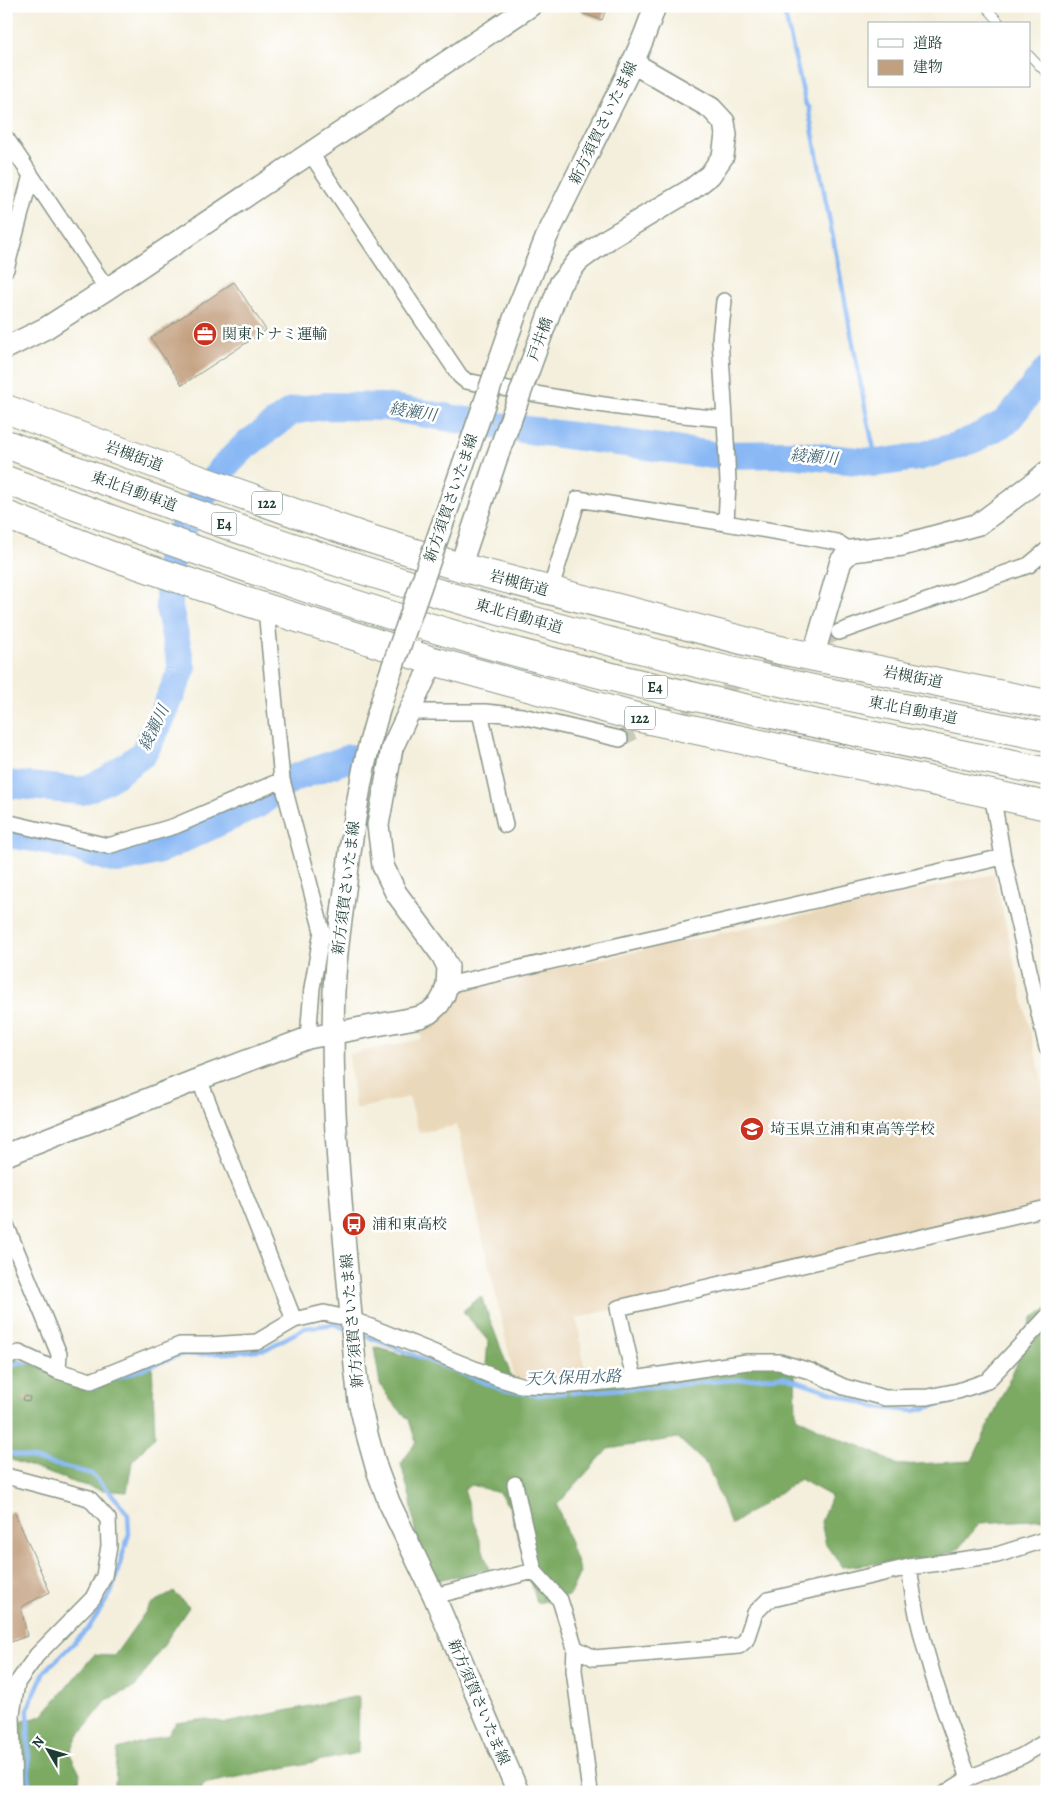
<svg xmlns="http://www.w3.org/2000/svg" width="1053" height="1798" viewBox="0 0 1053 1798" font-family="Alegreya,'Noto Serif JP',serif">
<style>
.built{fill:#ead8ba}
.forest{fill:#7baa64;stroke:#4d744c}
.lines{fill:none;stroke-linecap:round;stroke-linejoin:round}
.stream{stroke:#89b8f4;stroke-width:4.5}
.river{stroke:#89b8f4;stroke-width:28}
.building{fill:#c29f7e}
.street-tunnel{stroke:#c9cbba;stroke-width:15;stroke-dasharray:15 8;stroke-linecap:butt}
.lane-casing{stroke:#8a9688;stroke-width:10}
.street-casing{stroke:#8a9688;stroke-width:18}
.secondary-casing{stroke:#8a9688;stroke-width:24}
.highway-casing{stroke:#8a9688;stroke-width:30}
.lane{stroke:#fff;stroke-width:8}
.street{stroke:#fff;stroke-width:15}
.secondary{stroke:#fff;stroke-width:21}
.highway{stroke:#fff;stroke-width:28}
.secondary-bridge-casing{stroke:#8a9688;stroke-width:24;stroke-linecap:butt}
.secondary-bridge{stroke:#fff;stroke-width:21}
.labels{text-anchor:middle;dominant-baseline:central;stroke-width:5;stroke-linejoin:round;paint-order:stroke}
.shield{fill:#fff;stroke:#627771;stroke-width:1}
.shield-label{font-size:14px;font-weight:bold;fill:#1f3d34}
.street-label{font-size:15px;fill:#1f3d34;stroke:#fff}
.poi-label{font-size:15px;fill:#1f3d34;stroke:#fff;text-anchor:start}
.water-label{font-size:16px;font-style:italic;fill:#3f626e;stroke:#fff}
</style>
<rect width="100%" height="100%" fill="#fff"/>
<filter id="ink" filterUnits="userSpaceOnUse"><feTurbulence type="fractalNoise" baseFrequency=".02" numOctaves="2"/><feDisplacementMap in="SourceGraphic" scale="10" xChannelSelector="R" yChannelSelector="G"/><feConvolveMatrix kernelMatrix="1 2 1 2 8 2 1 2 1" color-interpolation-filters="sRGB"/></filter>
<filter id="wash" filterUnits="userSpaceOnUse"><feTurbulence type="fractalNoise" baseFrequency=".0096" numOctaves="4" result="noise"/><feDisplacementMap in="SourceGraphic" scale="20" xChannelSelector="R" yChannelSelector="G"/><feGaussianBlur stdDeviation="1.12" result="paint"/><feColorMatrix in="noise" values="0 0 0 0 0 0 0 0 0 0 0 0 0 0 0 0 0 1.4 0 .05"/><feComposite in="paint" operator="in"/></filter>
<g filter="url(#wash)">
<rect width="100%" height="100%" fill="#f4efdc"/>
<path class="built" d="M994 874 1047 1103V1203L577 1318 586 1378 515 1380 457 1125 419 1133 409 1097 355 1109 349 1054 422 1039 419 1030 439 1020 448 1009 458 990Z"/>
<path class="forest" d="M481 1296 512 1378 520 1390 701 1374 777 1354 795 1371 796 1417 842 1440 861 1446 898 1465 972 1461 1017 1363 1032 1318 1047 1309V1519L980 1523 958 1549 939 1557 842 1567 826 1545 821 1522 831 1496 800 1479 731 1525 708 1466 678 1438 608 1449 557 1505 580 1572 569 1596 537 1603 510 1508 499 1493 472 1485 464 1489 489 1569 438 1580 417 1548 411 1501 401 1464 416 1442 409 1420 391 1401 380 1384 374 1347 485 1377 488 1341 463 1311Z
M15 1359 90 1385 152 1361 155 1436 132 1462 127 1492 102 1490 76 1483 6 1458V1363Z
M174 1592 189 1607 135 1687 107 1700 76 1739 70 1754 80 1774 77 1792H6V1726L42 1716 94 1655 114 1656 151 1604Z
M359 1696 358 1753 203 1784 201 1792H114L118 1749 167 1735 176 1723 207 1719 226 1723Z"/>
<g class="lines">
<path class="stream" d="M783 6 806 105 808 107 868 422 877 463
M358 1333 503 1390 536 1395 564 1393
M6 1368 21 1362 26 1364
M110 1381 180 1355 230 1353 266 1349 305 1328 334 1324 346 1329
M77 1384 89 1389 96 1387
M571 1393 783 1376 875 1407 914 1411 983 1393 990 1386
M6 1452 92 1474 118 1501 128 1515 129 1534 111 1593 88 1629 44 1672 28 1708 29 1792"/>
<path class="river" d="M6 784 82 791 107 780 143 754 160 721 182 669 169 607 170 550 197 504 221 470 245 446 292 411 324 406 385 407 491 425 714 455 790 454 877 463 918 457 953 447 974 439 1006 422 1047 370
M6 834 40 839 73 847 117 860 157 851 258 804 291 779 350 758"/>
</g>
<g id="blocks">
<path class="building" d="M584 6H607L602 20 582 13Z
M234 282 266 330 182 385 151 338Z
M24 1396 30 1397 29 1402 23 1400Z
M14 1511 50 1592 21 1607 27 1636 6 1644V1514Z"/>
</g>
</g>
<g filter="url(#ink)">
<use href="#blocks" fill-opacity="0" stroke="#8a9688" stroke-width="1"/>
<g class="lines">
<path class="street-tunnel" d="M620 739 839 632"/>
<g class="lane-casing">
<path id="lane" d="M985 6 1001 24
M1029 55 1047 74"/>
</g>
<g class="street-casing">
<path id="street" d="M6 138 107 289
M311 154 460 376 466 381C552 398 638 412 725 419L720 339 724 301
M6 269 31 175
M726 523 837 542 851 551
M550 591 578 499 726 523 728 482 725 419
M266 609 282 780 322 931 312 988 308 1038
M839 632 1029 565 1047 550
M409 712H485L522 716 620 739
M480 712 505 825
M992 794 1003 857 1047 1048
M6 822 108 846 175 826 282 780
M447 985 1003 857
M199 1079 294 1320
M6 1225 59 1354 58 1371
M6 1357 19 1353 58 1371 91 1381 180 1345H209L257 1342 294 1320 324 1313 351 1319 497 1378 520 1385 562 1386 634 1379 747 1362H779L810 1371 844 1387 885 1398 928 1397 958 1391 987 1381 1047 1317
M634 1379 618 1308 1047 1208
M6 1476 89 1498 108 1519 109 1546 104 1576 93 1598 37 1655 17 1683 12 1714 14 1792
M515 1484 534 1571 560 1600 575 1648 574 1670 590 1792
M909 1567C918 1641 943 1709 969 1778
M434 1596 534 1571
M575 1648 594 1658 739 1646 746 1640 755 1613 768 1600 909 1567 997 1555 1047 1539
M947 1792 969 1778 1022 1756 1047 1741"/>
</g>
<g class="secondary-casing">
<path id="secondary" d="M590 149C613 102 639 56 655 6
M608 239 692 189 710 175 723 156 726 135 724 122 711 108 633 63
M6 348 46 328 107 289 530 6
M460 567 497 457
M813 657 841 561 851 551 903 545 979 524 1034 483 1047 472
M343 905C339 934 335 963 334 992 329 1117 346 1242 355 1366L359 1401 368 1438 377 1470 389 1502 434 1596 518 1792
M6 1155 199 1079 308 1038 420 1017 429 1013 439 1004 444 995 447 985 448 967 442 955 396 893 383 866 378 825 392 748 433 661"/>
</g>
<g class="highway-casing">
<path id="highway" d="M6 409 172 470 361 536 460 567 780 650 1047 704
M6 444C152 499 299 553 448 596 539 623 630 648 722 669 830 694 938 715 1047 737
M6 480C162 539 319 596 480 642 666 695 857 732 1047 772
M6 515 112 556 241 600 433 661 636 717 1047 806"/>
</g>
<use href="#lane" class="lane"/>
<use href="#street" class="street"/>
<use href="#secondary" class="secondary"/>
<use href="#highway" class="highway"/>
<g class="secondary-bridge-casing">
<path id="secondary-bridge" d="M497 457 560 284 578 261 608 239
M343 905C349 861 354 816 363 772 369 741 379 711 388 680L516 313 547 236 590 149"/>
</g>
<use href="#secondary-bridge" class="secondary-bridge"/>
</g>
</g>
<defs>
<g id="office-disc" transform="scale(1.25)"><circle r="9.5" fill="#c8321e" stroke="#fff"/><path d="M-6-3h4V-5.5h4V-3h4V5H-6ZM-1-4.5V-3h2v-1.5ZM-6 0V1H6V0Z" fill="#fff"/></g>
<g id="school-disc" transform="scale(1.25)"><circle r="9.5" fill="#c8321e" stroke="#fff"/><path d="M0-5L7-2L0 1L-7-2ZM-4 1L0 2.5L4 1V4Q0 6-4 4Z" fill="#fff"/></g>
<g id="bus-disc" transform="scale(1.25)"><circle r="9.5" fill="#c8321e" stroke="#fff"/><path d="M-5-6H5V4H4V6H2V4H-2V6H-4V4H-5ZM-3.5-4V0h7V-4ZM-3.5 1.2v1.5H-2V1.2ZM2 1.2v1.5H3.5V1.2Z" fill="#fff"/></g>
</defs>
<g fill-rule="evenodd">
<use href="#office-disc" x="205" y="334"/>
<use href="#school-disc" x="752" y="1129"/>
<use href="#bus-disc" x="354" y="1224"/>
</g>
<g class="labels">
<g class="shield">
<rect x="252" y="491.5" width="30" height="23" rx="4"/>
<rect x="211.5" y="512.5" width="25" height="23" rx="4"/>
<rect x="642.5" y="675.5" width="25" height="23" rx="4"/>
<rect x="625" y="706.5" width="30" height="23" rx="4"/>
</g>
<g class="shield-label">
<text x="267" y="503">122</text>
<text x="224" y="524">E4</text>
<text x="655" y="687">E4</text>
<text x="640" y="718">122</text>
</g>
<g class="street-label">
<text transform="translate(603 123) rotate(-64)">新方須賀さいたま線</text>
<text transform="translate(540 339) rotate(-70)">戸井橋</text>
<text transform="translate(134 456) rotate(20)">岩槻街道</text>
<text transform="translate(134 491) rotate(20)">東北自動車道</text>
<text transform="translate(451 498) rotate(-71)">新方須賀さいたま線</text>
<text transform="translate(519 583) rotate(15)">岩槻街道</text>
<text transform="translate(519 616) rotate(16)">東北自動車道</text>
<text transform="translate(913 677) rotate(11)">岩槻街道</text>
<text transform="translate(913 710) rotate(11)">東北自動車道</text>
<text transform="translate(346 888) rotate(-83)">新方須賀さいたま線</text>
<text transform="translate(352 1321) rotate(-95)">新方須賀さいたま線</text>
<text transform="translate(479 1702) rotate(67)">新方須賀さいたま線</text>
</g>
<g class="poi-label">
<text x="222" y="334">関東トナミ運輸</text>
<text x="770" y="1129">埼玉県立浦和東高等学校</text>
<text x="372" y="1224">浦和東高校</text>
</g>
<g class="water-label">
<text transform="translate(413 412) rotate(9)">綾瀬川</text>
<text transform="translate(814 457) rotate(5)">綾瀬川</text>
<text transform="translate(154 728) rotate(-64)">綾瀬川</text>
<text transform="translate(573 1378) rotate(-2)">天久保用水路</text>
</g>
</g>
<rect width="1053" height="1798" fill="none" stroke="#fff" stroke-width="25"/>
<rect x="868" y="22" width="162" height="65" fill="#ffffff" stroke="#a5b1ae"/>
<rect x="878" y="39" width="25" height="8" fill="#ffffff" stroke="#a5b1ae"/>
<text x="913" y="48" font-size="15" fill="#1f3d34">道路</text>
<rect x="878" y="60" width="25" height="15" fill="#c29f7e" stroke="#a5b1ae"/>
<text x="913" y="72" font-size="15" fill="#1f3d34">建物</text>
<g transform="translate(48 1750) rotate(308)" stroke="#ffffff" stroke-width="4" paint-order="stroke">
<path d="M0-4L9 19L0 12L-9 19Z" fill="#1f3d34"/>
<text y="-8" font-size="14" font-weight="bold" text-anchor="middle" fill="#1f3d34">N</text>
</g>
</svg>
